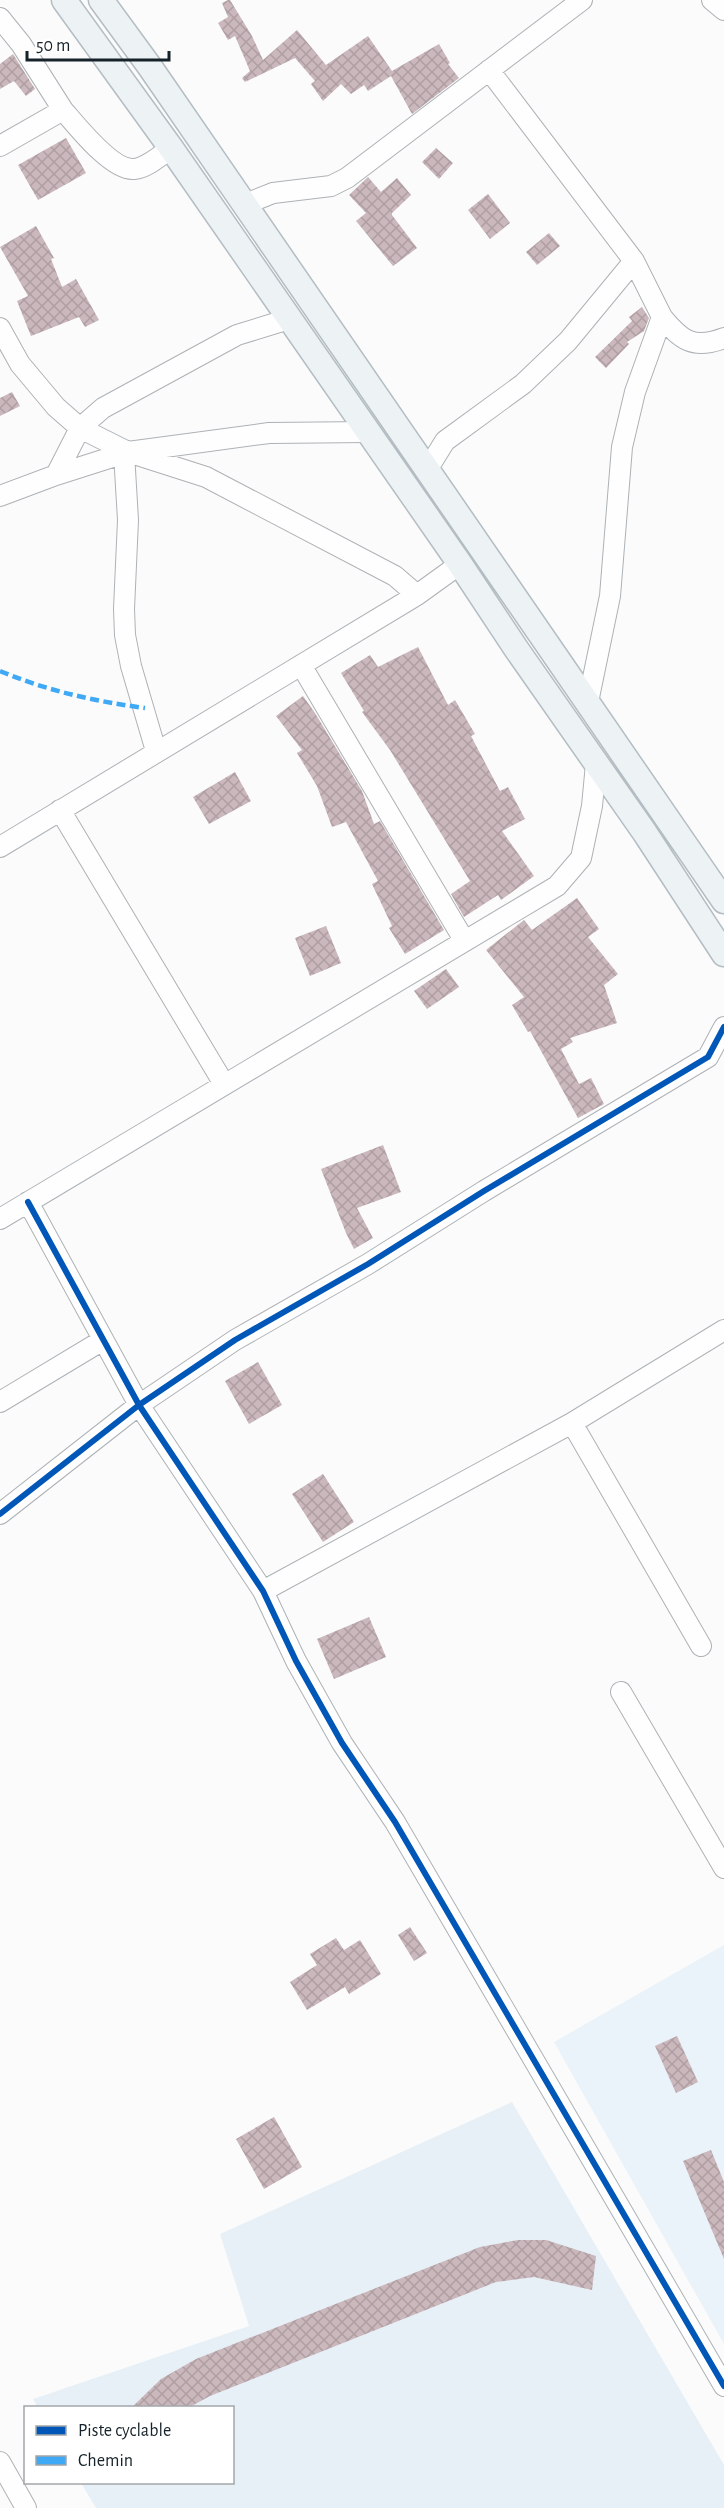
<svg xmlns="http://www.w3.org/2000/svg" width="724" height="2508" viewBox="0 0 724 2508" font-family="'Alegreya Sans',sans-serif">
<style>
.built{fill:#eaf3f9}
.garden{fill:#e7f0f6}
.building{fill:url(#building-cross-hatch)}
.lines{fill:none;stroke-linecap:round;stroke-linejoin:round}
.minor-casing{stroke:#adb2b6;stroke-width:22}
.major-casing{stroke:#b4bdc3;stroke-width:27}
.minor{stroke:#fefefe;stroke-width:20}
.major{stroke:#edf2f5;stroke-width:24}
.quiet{stroke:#3fa9f5;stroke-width:4.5;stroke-dasharray:9 4.5;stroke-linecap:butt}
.cycleway-casing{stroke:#fff;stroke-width:10}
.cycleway{stroke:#0057b8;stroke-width:6}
</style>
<defs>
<pattern id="building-cross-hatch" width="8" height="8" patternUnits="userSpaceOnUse" patternTransform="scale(1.5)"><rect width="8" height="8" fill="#cbb8bd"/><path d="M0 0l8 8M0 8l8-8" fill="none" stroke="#ae9ea2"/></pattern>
</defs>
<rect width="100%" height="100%" fill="#fbfbfb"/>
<path class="built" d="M724 1945V2344L554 2042Z"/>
<path class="garden" d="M512 2102 724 2465V2508H96L81 2483 232 2482V2408H38L33 2399 249 2326 220 2234Z"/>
<path class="building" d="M228 0H230L252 36 263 60 297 30 326 65 368 36 392 71 439 44 450 63 448 64 459 78 412 114 391 76 368 91 364 85 351 94 341 84 323 101 311 84 315 81 295 58 245 82 242 78 250 71 235 36 228 40 218 23 228 17 222 3Z
M13 54 35 89 26 96 14 81 0 89V64Z
M66 138 86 173 38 200 18 165Z
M436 148 453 163 439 179 422 162Z
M368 177 381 192 397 178 411 195 392 213V215L417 248 393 266 356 221 366 213 349 195Z
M488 194 510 223 490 239 468 210Z
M36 226 54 258 51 259 62 287 76 279 99 320 85 327 79 317 31 336 17 301 28 296 0 247Z
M549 233 560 246 537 265 526 252Z
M642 307 649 318 644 331 627 342 629 344 606 368 595 357 632 321 629 317Z
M12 392 20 406 0 416V398Z
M418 647 448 705 455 700 475 734 471 736 500 791 508 787 525 819 502 831 534 876 501 900 498 895 464 917 451 894 470 881 390 750 362 712 364 711 341 673 370 655 378 667Z
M303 696 315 713 362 791 374 824 380 821 444 930 405 954 389 928 392 926 372 884 378 881 346 822 332 827 317 786 297 753 302 750 276 716Z
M235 772 251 801 209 824 193 797Z
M577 898 599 929 588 937 618 974 604 985 617 1023 570 1038 573 1042 561 1049 579 1084 591 1078 604 1104 578 1118 530 1031 528 1032 512 1005 524 997 486 950 524 920 532 930Z
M326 926 341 963 310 976 295 938Z
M446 969 459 987 427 1009 414 991Z
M383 1145 401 1192 357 1208 373 1238 354 1249 346 1233 321 1169Z
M258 1362 282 1405 249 1424 225 1381Z
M323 1474 354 1522 323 1542 292 1494Z
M369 1617 386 1657 334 1679 317 1639Z
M410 1927 427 1953 414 1961 398 1935Z
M336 1938 344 1950 360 1940 381 1974 349 1994 345 1987 307 2010 290 1982 317 1965 310 1954Z
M677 2036 698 2082 676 2093 655 2046Z
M274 2117 302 2167 264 2189 236 2139Z
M711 2150 724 2182V2259L683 2161Z
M518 2240H546L596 2256 592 2290 534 2277 496 2282 210 2396 188 2408H131L161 2379 196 2359 480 2247Z"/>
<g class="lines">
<g class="minor-casing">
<path id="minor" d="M712 0 724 10
M0 18 21 44 63 110 0 146
M489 70 634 261 662 317 635 392 622 447 610 596 588 702
M63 110C77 126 112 171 134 169 147 168 161 155 171 148
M243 205 273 193 331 186 347 178 582 0
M662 317C681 340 693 350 724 338
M0 328 20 364 56 407 80 428 128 452 206 477 395 576 417 595
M124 453 128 520 124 609 125 635 131 666 156 751
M427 470 445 441 523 384 568 341 634 261
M56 475 80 428 103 408 237 335 289 319
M0 496 56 475 128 452 269 433 368 432
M301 665 464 940
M60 810 224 1084
M0 847 417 595 460 564
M28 1202 139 1405 263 1591 296 1661 342 1743 395 1822 724 2386
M0 1219 557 886 581 858 592 806 596 764
M0 1402 103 1340
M572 1423 701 1646
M0 1514 139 1405 235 1340 368 1264 484 1191 708 1057 724 1027
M263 1591 572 1423 724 1330
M621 1692 724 1868
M0 2462 26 2508"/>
</g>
<g class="major-casing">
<path id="major" d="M64 0 171 148 460 564 517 650 645 833 724 954
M101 0 150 67 724 901"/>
</g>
<use href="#minor" class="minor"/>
<use href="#major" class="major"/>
<path class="quiet" d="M0 671C48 691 93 701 145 708"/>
<g class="cycleway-casing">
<path id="cycleway" d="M28 1202 139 1405 263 1591 296 1661 342 1743 395 1822 724 2386
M0 1514 139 1405 235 1340 368 1264 484 1191 708 1057 724 1027"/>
</g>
<use href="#cycleway" class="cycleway"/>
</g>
<rect x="24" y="2406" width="210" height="78" fill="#ffffff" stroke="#a2a7a9" stroke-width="1.5"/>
<rect x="36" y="2426" width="30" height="9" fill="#0057b8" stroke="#a2a7a9" stroke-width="1.5"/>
<text x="78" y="2436" font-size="18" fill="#162229">Piste cyclable</text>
<rect x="36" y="2456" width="30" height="9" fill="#3fa9f5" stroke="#a2a7a9" stroke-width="1.5"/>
<text x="78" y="2466" font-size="18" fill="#162229">Chemin</text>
<path d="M27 51v9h142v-9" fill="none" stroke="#162229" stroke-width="3"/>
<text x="36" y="51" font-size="18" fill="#162229" stroke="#ffffff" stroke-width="4.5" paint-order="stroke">50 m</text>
</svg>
